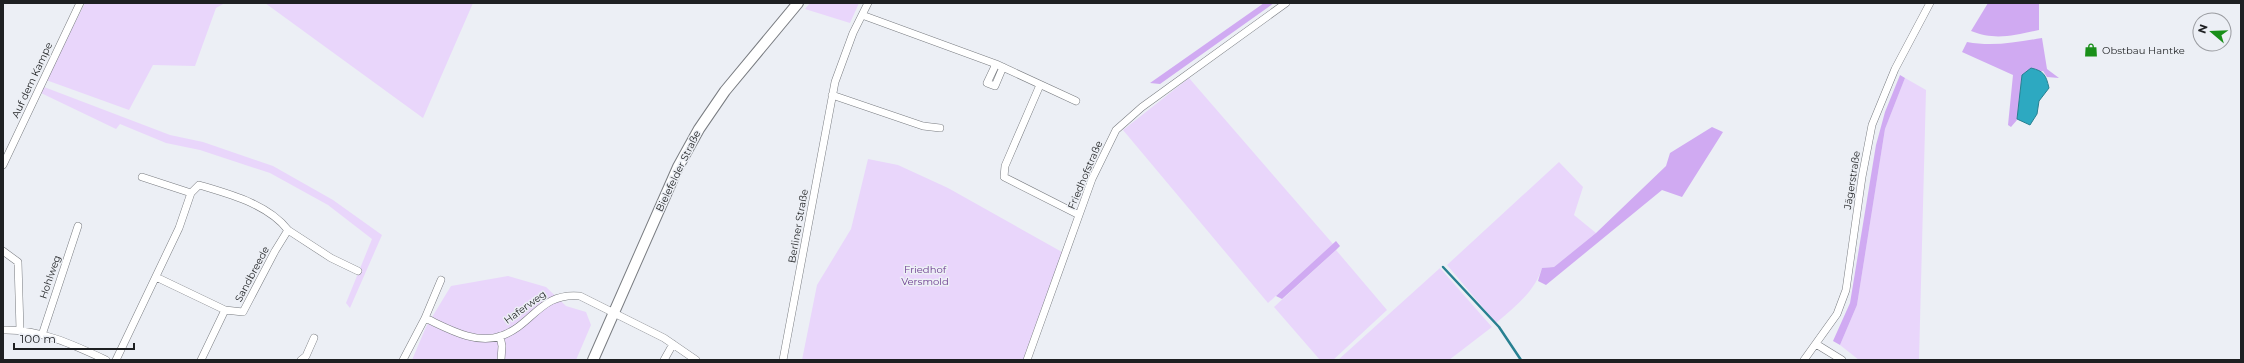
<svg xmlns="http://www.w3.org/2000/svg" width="2244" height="363" viewBox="0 0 2244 363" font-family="Montserrat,sans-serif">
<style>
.green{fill:#e9d6fb}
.forest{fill:#d0aaf2}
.water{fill:#2da9c1;stroke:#288091}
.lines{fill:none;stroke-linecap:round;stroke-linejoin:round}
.stream{stroke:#288091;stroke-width:2.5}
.street-casing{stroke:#797c81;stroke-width:8}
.secondary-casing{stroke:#797c81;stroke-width:12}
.street{stroke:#fff;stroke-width:7}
.secondary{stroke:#fff;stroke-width:10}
.labels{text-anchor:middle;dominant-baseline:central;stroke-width:3;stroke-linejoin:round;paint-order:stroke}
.poi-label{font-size:10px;fill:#1e2022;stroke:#eceff5;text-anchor:start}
.street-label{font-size:10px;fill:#1e2022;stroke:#eceff5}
.park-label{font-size:10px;fill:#6b3a8e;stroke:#eceff5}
</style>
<rect width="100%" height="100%" fill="#eceff5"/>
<path class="green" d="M85 3H225L216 8 195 66 153 65 129 110 46 80Z
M265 3H473L423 118Z
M810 3H859L850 23 805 9Z
M1189 78 1333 244 1268 303 1123 130Z
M1905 78 1926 90 1919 360H1859L1840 345 1857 305 1885 129Z
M44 87 170 135 203 142 273 166 333 200 382 235 350 308 346 303 372 239 328 205 270 173 200 150 166 143 120 124 116 129 41 93Z
M868 159 898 165 948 188 1062 252 1023 360H802L817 285 851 229Z
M1559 162 1583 187 1574 215 1596 233 1554 267 1542 268C1534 293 1515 306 1496 323L1447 265Z
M1336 250 1387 310 1333 360H1320L1274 307Z
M1440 268 1492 327 1449 360H1338Z
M508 276 546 287 566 306 586 312 591 325 576 360H412L426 327 451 286Z"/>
<path class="forest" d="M1264 3H1274L1160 84 1150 83Z
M1988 3H2039V30C2014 35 1996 41 1971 31Z
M2042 38 2047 69 2059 78 2047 77 2043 71 2022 75 2017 120 2011 127 2008 125 2013 75 1962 52 1967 42C1993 47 2017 42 2042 38Z
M1900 75 1905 78 1885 129 1857 305 1840 345 1833 341 1850 303 1876 145 1885 112Z
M1712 127 1723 132 1682 197 1662 190 1546 285 1538 281 1542 268 1554 267 1596 233 1666 166 1670 153Z
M1336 241 1340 246 1336 250 1282 299 1276 296Z"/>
<path class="water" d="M2031 68C2044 71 2046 75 2049 88L2039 101 2037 114 2030 125 2017 119 2022 75Z"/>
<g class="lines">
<path class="stream" d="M1443 267 1499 327 1521 360"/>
<g class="street-casing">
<path id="street" d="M862 15 996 64 1076 101
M996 64 987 83 995 86 1003 67
M1040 85 1005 166 1004 177 1079 215
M832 95 923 126 940 128
M3 165 80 3
M142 177 191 193
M288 230 331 258 358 271
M3 251 18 262 20 330
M425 318C447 328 475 345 501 336 533 325 540 292 580 296L664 338 696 360
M3 330C40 329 74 345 106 360
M42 335 78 226
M500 336 502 346 501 360
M1816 344 1842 360
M116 360 179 228 191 193 199 185C229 194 268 204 288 230L275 251 243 312 225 310 156 277
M201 360 225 310
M301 360 306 356 314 338
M403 360 425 318 441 280
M664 360 673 344
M783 360 835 82 853 33 868 3
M1027 360 1092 179 1116 130 1142 107 1286 3
M1804 360 1837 314 1846 290 1862 177 1872 125 1895 69 1930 3"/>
</g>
<g class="secondary-casing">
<path id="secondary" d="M593 360 678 167 699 129 725 91 798 3"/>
</g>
<use href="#street" class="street"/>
<use href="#secondary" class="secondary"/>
</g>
<defs>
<g id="shop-bare" transform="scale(1.08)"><path d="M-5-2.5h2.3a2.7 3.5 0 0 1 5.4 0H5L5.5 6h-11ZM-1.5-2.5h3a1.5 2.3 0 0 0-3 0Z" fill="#198f19" stroke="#eceff5" stroke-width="2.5" paint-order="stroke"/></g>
</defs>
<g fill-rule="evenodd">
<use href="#shop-bare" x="2091" y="50"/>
</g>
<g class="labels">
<g class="poi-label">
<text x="2102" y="50">Obstbau Hantke</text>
</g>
<g class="street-label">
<text transform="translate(32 80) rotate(-65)">Auf dem Kampe</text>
<text transform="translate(678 171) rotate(-64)">Bielefelder Straße</text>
<text transform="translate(1085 175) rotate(-67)">Friedhofstraße</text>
<text transform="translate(1852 180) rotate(-81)">Jägerstraße</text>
<text transform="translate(798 226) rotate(-80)">Berliner Straße</text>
<text transform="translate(252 274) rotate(-62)">Sandbreede</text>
<text transform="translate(50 277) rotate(-71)">Hohlweg</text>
<text transform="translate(525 307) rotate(-36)">Haferweg</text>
</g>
<g class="park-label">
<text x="925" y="269">Friedhof<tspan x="925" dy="12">Versmold</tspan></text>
</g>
</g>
<rect width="2244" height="363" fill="none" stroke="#1e2022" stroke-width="8"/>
<g transform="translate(2212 32) rotate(289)"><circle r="19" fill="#eceff5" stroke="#9a9ca1"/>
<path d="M0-3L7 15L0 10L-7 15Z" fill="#198f19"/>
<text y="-6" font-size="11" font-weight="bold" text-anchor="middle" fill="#1e2022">N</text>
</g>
<path d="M14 343v6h120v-6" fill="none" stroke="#1e2022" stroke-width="2"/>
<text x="20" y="343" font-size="12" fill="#1e2022" stroke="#eceff5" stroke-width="3" paint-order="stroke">100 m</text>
</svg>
